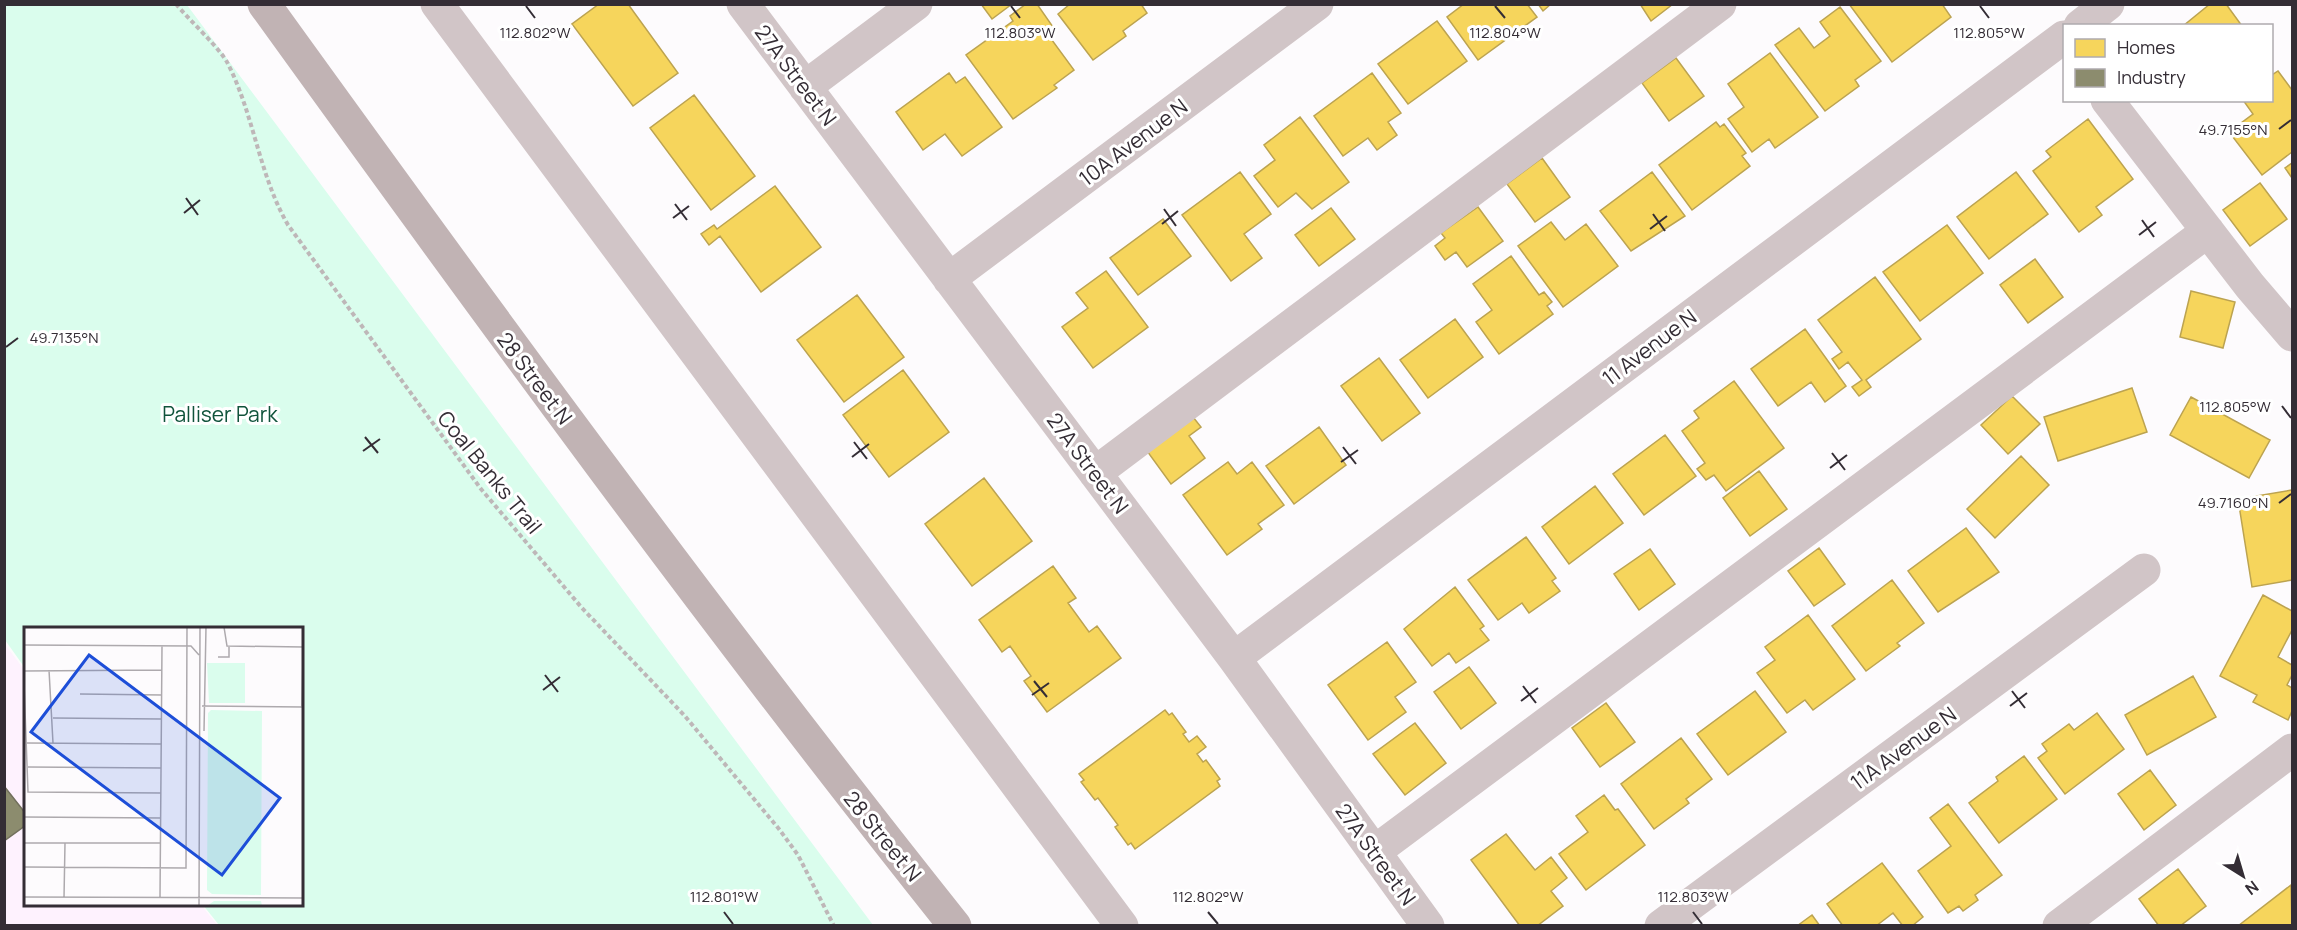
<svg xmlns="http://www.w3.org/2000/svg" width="2297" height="930" viewBox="0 0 2297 930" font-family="Manrope,sans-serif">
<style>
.built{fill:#fef2fe}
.green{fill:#dafded}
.homes{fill:#f6d55c;stroke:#bca350;stroke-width:1.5}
.industry{fill:#8c8c6e;stroke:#72705d;stroke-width:1.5}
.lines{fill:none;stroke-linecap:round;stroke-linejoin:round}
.path{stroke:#beb7b8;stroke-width:4;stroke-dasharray:4.5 3;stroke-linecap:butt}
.minor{stroke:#d1c5c7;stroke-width:33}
.major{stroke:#c1b3b4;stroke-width:33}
.ticks{fill:none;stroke:#342d35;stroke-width:2}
.labels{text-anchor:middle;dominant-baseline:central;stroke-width:6;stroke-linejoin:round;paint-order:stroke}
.street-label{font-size:21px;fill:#342d35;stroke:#fff}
.park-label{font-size:21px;fill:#10533b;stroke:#fff}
.inset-road{fill:none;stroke:#ada9ad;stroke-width:1.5}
.view{fill:#1d4ed8;fill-opacity:0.15;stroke:#1d4ed8;stroke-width:3}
.inset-edge{fill:none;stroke:#342d35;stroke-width:3}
.ticks-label{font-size:15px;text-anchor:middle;fill:#342d35;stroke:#fff;stroke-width:6;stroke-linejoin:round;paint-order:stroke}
</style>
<rect width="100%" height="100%" fill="#fdfbfd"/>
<path class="built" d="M4 643 25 671 26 904 201 905 217 925H5Z"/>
<path class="green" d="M5 4 187 5 873 925H219L203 905 302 904V628H26L25 668 5 640Z"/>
<path class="homes" d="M599 4H628L678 73 633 106 572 24Z
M981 4H1012L992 19Z
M1026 4H1037L1053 27 1046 32 1074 70 1054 85 1057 88 1013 119 966 55 1013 21 1010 16Z
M1070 4H1141L1147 13 1123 31 1126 36 1093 60 1058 14Z
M1464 4H1527L1537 17 1478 60 1447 17Z
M1538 4H1551L1543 11Z
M1640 4H1673L1651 21Z
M1849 4H1942L1951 17 1892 62Z
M2210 4H2226L2242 26H2183Z
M1840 7 1881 61 1855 80 1859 86 1825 111 1775 45 1799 28 1814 48 1830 36 1820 22Z
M1437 21 1467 61 1408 104 1378 64Z
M1770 53 1818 117 1775 148 1769 139 1752 152 1728 119 1744 107 1728 84Z
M1676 58 1704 96 1669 121 1642 83Z
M2278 71 2292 90V152L2262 175 2229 132 2253 114 2243 100H2272V75Z
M949 73 956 83 965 77 1002 127 962 156 945 134 923 150 896 112Z
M1372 73 1401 113 1388 122 1397 135 1377 150 1368 138 1343 156 1314 116Z
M694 95 755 176 711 210 650 128Z
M1300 117 1349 182 1312 209 1296 193 1278 207 1254 176 1275 160 1264 145Z
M2088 119 2133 179 2096 207 2102 215 2079 232 2033 171 2051 157 2046 151Z
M1716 122 1720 127 1724 124 1746 153 1742 156 1750 166 1692 210 1659 165Z
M1542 158 1570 197 1535 222 1507 184Z
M2292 163V178L2285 168Z
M1240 172 1271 214 1244 234 1262 258 1231 281 1182 215Z
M1652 172 1685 216 1631 251 1600 211Z
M2016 172 2048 214 1989 259 1957 217Z
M2260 183 2287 219 2250 246 2223 210Z
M775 186 821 247 761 292 720 236 709 245 701 234 714 225 717 229Z
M1478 207 1503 241 1467 267 1456 252 1445 260 1435 246 1445 238 1441 233Z
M1331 208 1355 239 1319 266 1295 235Z
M1163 219 1191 256 1138 295 1110 258Z
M1551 222 1565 240 1586 224 1618 266 1563 307 1518 246Z
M1947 225 1983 273 1920 321 1883 272Z
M1511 256 1539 295 1544 292 1552 302 1547 306 1553 314 1499 354 1476 322 1492 310 1473 284Z
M2035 259 2063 297 2028 323 2000 285Z
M1106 271 1148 327 1093 368 1062 327 1088 308 1076 293Z
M1875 277 1921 339 1866 380 1871 387 1859 396 1852 387 1862 380 1848 362 1839 369 1832 359 1842 352 1818 320Z
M2191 291 2235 302 2223 348 2180 337Z
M857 295 904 357 844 402 797 340Z
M1455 319 1483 357 1428 398 1400 360Z
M1805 329 1846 386 1825 402 1811 382 1778 406 1751 369Z
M1379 358 1420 413 1382 441 1341 386Z
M903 370 949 432 889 477 843 415Z
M1734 381 1784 448 1726 491 1714 475 1706 480 1697 469 1705 463 1682 431 1699 418 1694 411Z
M2132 388 2147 432 2058 461 2044 417Z
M2012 396 2040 424 2008 454 1981 425Z
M2191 397 2270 440 2249 478 2170 435Z
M1193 417 1201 427 1189 436 1205 458 1171 484 1147 451Z
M1319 427 1346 465 1294 504 1266 466Z
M1665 435 1696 476 1644 515 1613 474Z
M2021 456 2049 485 1995 538 1967 509Z
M1228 462 1237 474 1252 462 1284 505 1258 524 1262 529 1227 555 1183 495Z
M1759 471 1787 509 1750 536 1723 498Z
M984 478 1032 541 972 586 925 524Z
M1595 486 1623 523 1569 564 1542 527Z
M2292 490V580L2252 587 2238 499Z
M1966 528 1999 572 1938 612 1908 571Z
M1526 537 1556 578 1552 581 1560 591 1529 613 1522 603 1498 620 1468 580Z
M1819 548 1845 584 1814 606 1788 571Z
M1650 549 1675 584 1639 610 1614 574Z
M1053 566 1076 598 1068 603 1089 632 1097 626 1121 658 1047 712 1024 681 1031 676 1010 646 1002 652 979 620Z
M1892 580 1924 623 1897 643 1900 646 1866 671 1832 626Z
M1455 587 1484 626 1480 629 1489 640 1456 663 1449 653 1432 666 1404 629Z
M2263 595 2292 611V630L2278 657 2292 665V675L2287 685 2292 688V711L2288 720 2253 702 2257 695 2220 676Z
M1808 615 1855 679 1813 710 1805 700 1787 713 1757 673 1775 660 1765 647Z
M1387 642 1416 682 1395 697 1406 712 1368 740 1328 685Z
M1469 667 1496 703 1461 729 1434 692Z
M2193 676 2216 717 2147 755 2125 715Z
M1755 691 1786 732 1728 775 1697 734Z
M1606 703 1635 742 1600 767 1572 728Z
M1165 710 1169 715 1172 713 1186 732 1183 734 1189 742 1197 736 1206 747 1197 754 1203 762 1206 760 1220 779 1217 781 1220 786 1135 849 1131 843 1128 845 1115 827 1118 825 1098 798 1095 800 1081 782 1084 780 1079 774Z
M2097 713 2124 749 2065 794 2038 758 2047 751 2042 744 2069 724 2074 730Z
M1415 723 1446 763 1405 795 1373 754Z
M1681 738 1712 779 1686 799 1689 803 1654 829 1621 784Z
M2024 756 2057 799 1999 843 1969 803 1998 781 1996 777Z
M2150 770 2176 805 2144 830 2118 794Z
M1604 795 1615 810 1618 809 1645 845 1586 890 1559 854 1588 832 1576 816Z
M1948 804 2002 875 1975 895 1978 900 1963 911 1959 906 1948 913 1918 871 1951 846 1930 818Z
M1506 834 1535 870 1551 857 1567 878 1551 891 1563 906 1537 926H1520L1471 860Z
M1882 863 1923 917 1912 926H1903L1893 913 1876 926H1843L1827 904Z
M2178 869 2206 906 2180 926H2159L2139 899Z
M2291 885 2292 926H2238Z
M1812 915 1820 926H1797Z"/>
<path class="industry" d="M4 786 26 814V825L4 841Z"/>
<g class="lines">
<path class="path" d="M176 4C188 19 221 49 228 64 254 115 259 175 288 225L481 489 582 608 684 715 779 829 798 855 834 926"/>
<path class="minor" d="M437 4 1122 926
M743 4 1234 658 1428 926
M2080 26 2108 4
M805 87 916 4
M2107 100 2250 286 2292 335
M949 279 1317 4
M1095 473 1720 4
M1234 658 2064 37
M1374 852 2208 231
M1661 926 2144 570
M2059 926 2292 750"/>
<path class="major" d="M264 4C489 316 715 625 955 926"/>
</g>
<path class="ticks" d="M526 6 535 18M1011 6 1020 18M1495 6 1505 18M1980 6 1989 18M2279 129 2291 120M186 198 198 215M675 204 687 220M1164 209 1176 226M184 213 200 200M1653 214 1665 231M673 218 689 206M2142 220 2154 237M1162 224 1178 211M1650 229 1667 216M2139 235 2156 222M6 347 18 338M2282 406 2291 418M365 437 378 453M854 442 867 459M1343 447 1356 464M363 451 380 439M1832 453 1845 470M852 457 869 444M1341 462 1358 450M1830 468 1847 455M2279 503 2291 494M545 675 558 692M1034 681 1047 697M1523 686 1536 703M543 690 560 677M2012 691 2025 708M1032 695 1049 683M1521 701 1538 688M2010 706 2027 693M724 912 733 924M1208 912 1218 924M1693 912 1702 924"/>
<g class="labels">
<g class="street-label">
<text transform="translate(796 75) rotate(53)">27A Street N</text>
<text transform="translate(1133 142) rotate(-37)">10A Avenue N</text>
<text transform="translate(1649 347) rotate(-37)">11 Avenue N</text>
<text transform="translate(535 378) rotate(53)">28 Street N</text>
<text transform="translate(1088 463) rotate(53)">27A Street N</text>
<text transform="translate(490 472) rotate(51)">Coal Banks Trail</text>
<text transform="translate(1903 748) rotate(-36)">11A Avenue N</text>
<text transform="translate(883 836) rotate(51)">28 Street N</text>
<text transform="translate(1376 854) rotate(54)">27A Street N</text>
</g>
<g class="park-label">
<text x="220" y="414">Palliser Park</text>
</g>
</g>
<g transform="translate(24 627)">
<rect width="279" height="279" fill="#fdfbfd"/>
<path d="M183 36H221V76H185ZM187 83 238 84 237 268 188 267 183 263 184 86ZM190 274H237L238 279H183Z" fill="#dafded"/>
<path class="inset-road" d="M200 0 203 19 279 20M0 18 167 19 175 28M194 30H205V19M25 43 29 116M0 44 138 43M0 56 4 165 137 166M56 67 138 68M178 79 279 80M278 79 279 27M29 91 137 92M180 104 182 0M3 116 137 117M4 140 137 141M0 190 137 191M0 216H136M0 240 162 241 163 0M0 270 279 271M136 270 138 19M40 271 41 216M175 279 176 0"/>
<path class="view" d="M65 28 256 171 198 248 7 105Z"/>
<rect width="279" height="279" class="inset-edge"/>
</g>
<g class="ticks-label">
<text x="535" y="38">112.802°W</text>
<text x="1020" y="38">112.803°W</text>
<text x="1505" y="38">112.804°W</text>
<text x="1989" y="38">112.805°W</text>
<text x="2233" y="135">49.7155°N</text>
<text x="64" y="343">49.7135°N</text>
<text x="2235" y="412">112.805°W</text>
<text x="2233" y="508">49.7160°N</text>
<text x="724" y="902">112.801°W</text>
<text x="1208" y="902">112.802°W</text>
<text x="1693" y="902">112.803°W</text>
</g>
<rect width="2297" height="930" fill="none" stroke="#342d35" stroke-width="12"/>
<rect x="2063" y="24" width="210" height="78" fill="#ffffff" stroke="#aeabae" stroke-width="1.5"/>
<rect x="2075" y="39" width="30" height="18" fill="#f6d55c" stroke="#aeabae" stroke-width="1.5"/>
<text x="2117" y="54" font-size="18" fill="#342d35">Homes</text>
<rect x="2075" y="69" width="30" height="18" fill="#8c8c6e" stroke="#aeabae" stroke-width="1.5"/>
<text x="2117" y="84" font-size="18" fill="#342d35">Industry</text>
<g transform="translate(2243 876) rotate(143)" stroke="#ffffff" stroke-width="4.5" paint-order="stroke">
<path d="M0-4.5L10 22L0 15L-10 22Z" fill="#342d35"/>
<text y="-9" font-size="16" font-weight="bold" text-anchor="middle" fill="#342d35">N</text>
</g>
</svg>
